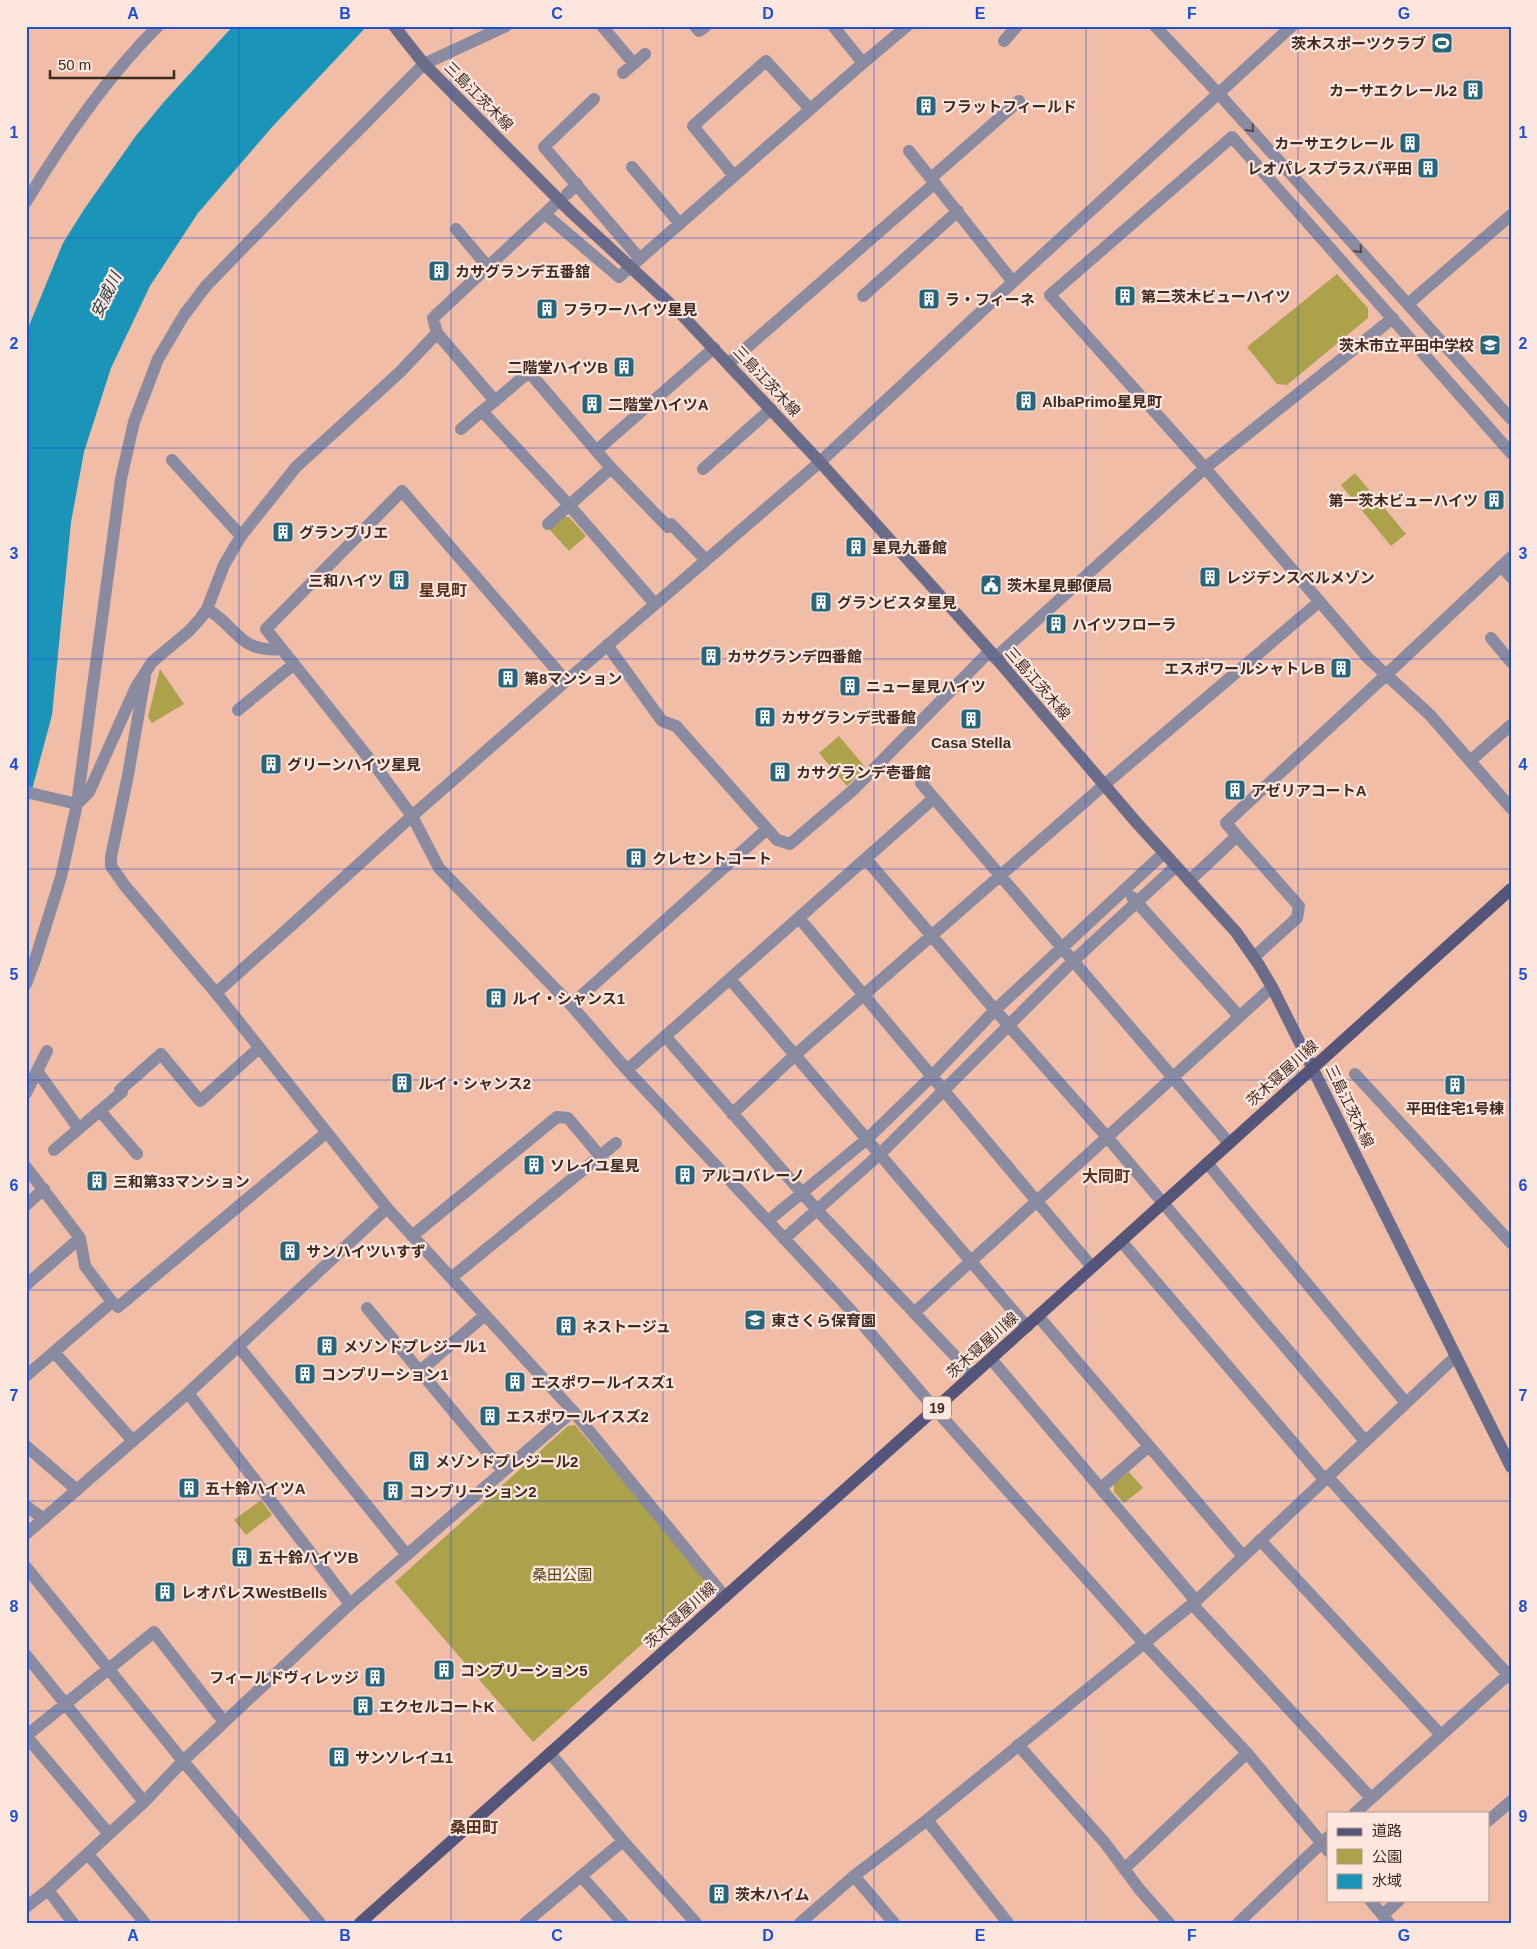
<svg xmlns="http://www.w3.org/2000/svg" width="1537" height="1949" viewBox="0 0 1537 1949" font-family="Arial,'Noto Sans JP',sans-serif">
<style>
.green{fill:#aba24b}
.water{fill:#1a94b8}
.lines{fill:none;stroke-linecap:round;stroke-linejoin:round}
.minor{stroke:#8a8ba0;stroke-width:12}
.tertiary{stroke:#8a8ba0;stroke-width:12}
.secondary{stroke:#6b6c8a;stroke-width:12}
.primary{stroke:#55557a;stroke-width:12}
.oneway{stroke:#564748}
.grid{fill:none;stroke:#1d4ed8;stroke-width:1;stroke-opacity:0.55}
.labels{text-anchor:middle;dominant-baseline:central;stroke-width:4.5;stroke-linejoin:round;paint-order:stroke}
.shield{fill:#fde6dd;stroke:#78625a;stroke-width:1}
.shield-label{font-size:14px;font-weight:bold;fill:#3f2a22}
.poi-label{font-size:15px;font-weight:bold;fill:#3f2a22;stroke:#fde6dd;text-anchor:start}
.street-label{font-size:15px;fill:#3f2a22;stroke:#fde6dd}
.park-label{font-size:15px;fill:#494413;stroke:#fde6dd}
.water-label{font-size:16px;font-style:italic;fill:#223a43;stroke:#fde6dd}
.neighbourhood-label{font-size:16px;font-weight:bold;fill:#5b301d;stroke:#fde6dd}
.neatline{fill:none;stroke:#1d4ed8;stroke-width:2}
.grid-label{font-size:16px;text-anchor:middle;font-weight:bold;fill:#1d4ed8}
</style>
<rect width="100%" height="100%" fill="#f2bda7"/>
<path class="green" d="M1337 274 1368 308V318L1287 385 1277 384 1247 347Z
M1355 473 1406 534 1391 546 1341 485Z
M560 517H569L586 536 569 551 548 528Z
M160 669 184 704 152 723 148 717Z
M839 736 865 767 847 786 819 753Z
M575 1425 710 1583 533 1742 395 1582 568 1426Z
M1129 1472 1143 1488 1124 1503 1114 1492V1484Z
M261 1500 272 1515 246 1535 234 1520Z"/>
<path class="water" d="M233 26H367L273 126 198 213 150 286 111 368 84 452 71 522 52 715 26 812V333L63 243 85 208 135 137 163 103Z"/>
<g class="lines">
<path class="minor" d="M602 26 634 64
M695 26 699 31 706 26
M833 26 863 63
M1155 26 1218 93 1511 419
M1004 41 1017 26
M623 73 645 54
M594 99 544 147 640 259
M909 151 1013 282
M632 167 680 224
M734 176 693 126 766 61 810 109
M931 178 1019 101
M567 194 577 184
M26 202C64 139 106 78 158 26
M545 214 619 277 863 63 907 26
M456 229 488 267
M863 296 958 211
M1408 304 1511 215
M437 333 495 401 482 411 569 505 655 604
M729 363 935 183
M495 401 529 372 611 468 668 527 671 524 706 560
M461 429 482 411
M597 450 714 348
M1511 453 1232 137 1050 295 1205 468 1368 658 1430 715 1511 808
M172 460 241 536
M703 469 771 409
M548 524 611 468
M1501 566 1511 577
M207 609C238 627 238 653 282 649
M1491 638 1511 662
M607 645 662 721 676 726 777 840 790 844 852 791 990 651
M995 658 1205 468 1393 318
M145 677 128 775 111 857V866L125 886 216 993
M566 681 402 491 266 629 379 771 412 816 439 868 571 1005 627 1070 847 1306 935 1409 1144 1643 1247 1753 1328 1851
M238 710 294 664
M1470 761 1511 725
M921 783 1229 1143
M26 792 77 804
M77 804 89 792 136 687 152 662 189 631 200 619 207 609 224 565 241 536 296 467 400 372 437 333 433 318 554 205
M1237 836 1226 823 1386 675 1511 557
M866 859 995 1010 1107 1137 1365 1441
M1189 881 1237 836 1299 906 1297 918 1254 957
M1132 897 1239 1016
M799 918 1092 1267
M293 924 216 993 387 1208 573 1411 725 1597
M730 979 1027 1327
M26 984 35 960 61 877 77 804 121 479 134 422 158 359 184 315 206 286 303 186 424 64 506 26
M571 1005 767 829
M665 1036 817 1210 973 1375
M627 1070 934 798
M37 1071 79 1129
M1355 1074 1511 1243
M26 1093 47 1051
M100 1111 137 1154
M732 1114 795 1055 1104 785 1319 602
M54 1150 122 1092 120 1090 161 1054 200 1101 259 1048
M1207 1163 1406 1403
M26 1167 80 1238 85 1266 112 1302
M26 1205 44 1189
M768 1221 867 1139 932 1076 995 1010 1164 853
M412 1236 557 1117 568 1118 600 1156
M784 1239 880 1154 1073 961 1175 867
M1121 1241 1324 1479
M451 1278 616 1143
M26 1285 80 1238
M367 1308 503 1471
M914 1313 1272 987
M1038 1316 1243 1556
M238 1346 407 1555
M54 1352 133 1441
M991 1359 1196 1601
M420 1371 485 1315
M26 1376 112 1302 118 1307 326 1133
M188 1393 350 1604
M26 1446 77 1490
M1327 1476 1511 1678
M1101 1488 1149 1446
M26 1506 44 1519
M1260 1540 1441 1735
M26 1567 183 1761 320 1923
M1192 1604 1371 1798
M26 1655 144 1802
M1018 1745 1105 1843 1140 1890 1169 1923
M550 1753 623 1841 696 1923
M1355 1813 1511 1672
M927 1820 1008 1923
M1488 1821 1511 1801
M109 1834 26 1736 154 1632 224 1722
M88 1854 145 1923
M1124 1869 1247 1753
M581 1876 623 1923
M854 1876 894 1923
M48 1890 73 1923
M1370 1900 1389 1923
M26 1907 48 1890 144 1802 183 1761 350 1604 573 1411
M1383 1915 1399 1900
M525 1923 623 1841
M1238 1923 1328 1837"/>
<path class="tertiary" d="M293 924 412 816 566 681 820 462 1013 282 1292 26
M26 1534 188 1393 387 1208
M800 1923 854 1876 927 1820 1196 1601 1455 1357"/>
<path class="secondary" d="M394 26 424 64 570 211 680 313 820 462 990 651 1136 822 1236 932 1259 965 1272 987 1511 1467"/>
<path class="primary" d="M360 1923 935 1409 1511 889"/>
</g>
<defs><path id="oneway-chevron" d="M-2-3.5L2.5 0L-2 3.5" fill="none" stroke-width="1.6" stroke-linecap="round" stroke-linejoin="round" transform="scale(1.25)"/></defs>
<g class="oneway">
<use href="#oneway-chevron" transform="translate(1251 129) rotate(48)"/>
<use href="#oneway-chevron" transform="translate(1359 250) rotate(48)"/>
</g>
<path class="grid" d="M239 26V1923M451 26V1923M663 26V1923M874 26V1923M1086 26V1923M1298 26V1923M26 238H1511M26 448H1511M26 659H1511M26 869H1511M26 1080H1511M26 1290H1511M26 1501H1511M26 1711H1511"/>
<defs>
<g id="stadium-square" transform="scale(1.125)"><rect x="-9" y="-9" width="18" height="18" rx="4" fill="#26657a" stroke="#fde6dd"/><path d="M0-5a6.5 5 0 1 0 0 10a6.5 5 0 1 0 0-10ZM-3.5-1.8h7v3.6h-7Z" fill="#fff"/></g>
<g id="building-square" transform="scale(1.125)"><rect x="-9" y="-9" width="18" height="18" rx="4" fill="#26657a" stroke="#fde6dd"/><path d="M-4-6H4V6H1V3H-1V6H-4ZM-2.5-4.3h1.7v1.8h-1.7ZM.8-4.3h1.7v1.8H.8ZM-2.5-1h1.7V.8h-1.7ZM.8-1h1.7V.8H.8Z" fill="#fff"/></g>
<g id="school-square" transform="scale(1.125)"><rect x="-9" y="-9" width="18" height="18" rx="4" fill="#26657a" stroke="#fde6dd"/><path d="M0-5L7-2L0 1L-7-2ZM-4 1L0 2.5L4 1V4Q0 6-4 4Z" fill="#fff"/></g>
<g id="civic-square" transform="scale(1.125)"><rect x="-9" y="-9" width="18" height="18" rx="4" fill="#26657a" stroke="#fde6dd"/><path d="M-.6-6.5H3V-4.5H.6V-3L4-1V1h2V6H-6V1h2V-1L-.6-3ZM-1.2 2.5V6h2.4V2.5Z" fill="#fff"/></g>
</defs>
<g fill-rule="evenodd">
<use href="#stadium-square" x="1442" y="43"/>
<use href="#building-square" x="1473" y="90"/>
<use href="#building-square" x="926" y="106"/>
<use href="#building-square" x="1410" y="143"/>
<use href="#building-square" x="1428" y="168"/>
<use href="#building-square" x="439" y="271"/>
<use href="#building-square" x="1125" y="296"/>
<use href="#building-square" x="929" y="299"/>
<use href="#building-square" x="547" y="309"/>
<use href="#school-square" x="1490" y="345"/>
<use href="#building-square" x="624" y="367"/>
<use href="#building-square" x="1026" y="401"/>
<use href="#building-square" x="592" y="404"/>
<use href="#building-square" x="1494" y="500"/>
<use href="#building-square" x="283" y="532"/>
<use href="#building-square" x="856" y="547"/>
<use href="#building-square" x="1210" y="577"/>
<use href="#building-square" x="399" y="580"/>
<use href="#civic-square" x="991" y="585"/>
<use href="#building-square" x="821" y="602"/>
<use href="#building-square" x="1056" y="624"/>
<use href="#building-square" x="711" y="656"/>
<use href="#building-square" x="1341" y="668"/>
<use href="#building-square" x="508" y="678"/>
<use href="#building-square" x="850" y="686"/>
<use href="#building-square" x="765" y="717"/>
<use href="#building-square" x="971" y="719"/>
<use href="#building-square" x="271" y="764"/>
<use href="#building-square" x="780" y="772"/>
<use href="#building-square" x="1235" y="790"/>
<use href="#building-square" x="636" y="858"/>
<use href="#building-square" x="496" y="998"/>
<use href="#building-square" x="402" y="1083"/>
<use href="#building-square" x="1455" y="1085"/>
<use href="#building-square" x="534" y="1165"/>
<use href="#building-square" x="685" y="1175"/>
<use href="#building-square" x="97" y="1181"/>
<use href="#building-square" x="290" y="1251"/>
<use href="#school-square" x="755" y="1320"/>
<use href="#building-square" x="566" y="1326"/>
<use href="#building-square" x="327" y="1346"/>
<use href="#building-square" x="305" y="1374"/>
<use href="#building-square" x="515" y="1382"/>
<use href="#building-square" x="490" y="1416"/>
<use href="#building-square" x="419" y="1461"/>
<use href="#building-square" x="189" y="1488"/>
<use href="#building-square" x="393" y="1491"/>
<use href="#building-square" x="242" y="1557"/>
<use href="#building-square" x="165" y="1592"/>
<use href="#building-square" x="444" y="1670"/>
<use href="#building-square" x="375" y="1677"/>
<use href="#building-square" x="363" y="1706"/>
<use href="#building-square" x="339" y="1757"/>
<use href="#building-square" x="719" y="1894"/>
</g>
<g class="labels">
<rect class="shield" x="923" y="1396.5" width="28" height="23" rx="4"/>
<g class="shield-label">
<text x="937" y="1408">19</text>
</g>
<g class="poi-label">
<text x="1426" y="43" text-anchor="end">茨木スポーツクラブ</text>
<text x="1457" y="90" text-anchor="end">カーサエクレール2</text>
<text x="942" y="106">フラットフィールド</text>
<text x="1394" y="143" text-anchor="end">カーサエクレール</text>
<text x="1412" y="168" text-anchor="end">レオパレスプラスパ平田</text>
<text x="455" y="271">カサグランデ五番舘</text>
<text x="1141" y="296">第二茨木ビューハイツ</text>
<text x="945" y="299">ラ・フィーネ</text>
<text x="563" y="309">フラワーハイツ星見</text>
<text x="1474" y="345" text-anchor="end">茨木市立平田中学校</text>
<text x="608" y="367" text-anchor="end">二階堂ハイツB</text>
<text x="1042" y="401">AlbaPrimo星見町</text>
<text x="608" y="404">二階堂ハイツA</text>
<text x="1478" y="500" text-anchor="end">第一茨木ビューハイツ</text>
<text x="299" y="532">グランブリエ</text>
<text x="872" y="547">星見九番館</text>
<text x="1226" y="577">レジデンスベルメゾン</text>
<text x="383" y="580" text-anchor="end">三和ハイツ</text>
<text x="1007" y="585">茨木星見郵便局</text>
<text x="837" y="602">グランビスタ星見</text>
<text x="1072" y="624">ハイツフローラ</text>
<text x="727" y="656">カサグランデ四番館</text>
<text x="1325" y="668" text-anchor="end">エスポワールシャトレB</text>
<text x="524" y="678">第8マンション</text>
<text x="866" y="686">ニュー星見ハイツ</text>
<text x="781" y="717">カサグランデ弐番館</text>
<text x="971" y="742" text-anchor="middle">Casa Stella</text>
<text x="287" y="764">グリーンハイツ星見</text>
<text x="796" y="772">カサグランデ壱番館</text>
<text x="1251" y="790">アゼリアコートA</text>
<text x="652" y="858">クレセントコート</text>
<text x="512" y="998">ルイ・シャンス1</text>
<text x="418" y="1083">ルイ・シャンス2</text>
<text x="1455" y="1108" text-anchor="middle">平田住宅1号棟</text>
<text x="550" y="1165">ソレイユ星見</text>
<text x="701" y="1175">アルコバレーノ</text>
<text x="113" y="1181">三和第33マンション</text>
<text x="306" y="1251">サンハイツいすず</text>
<text x="771" y="1320">東さくら保育園</text>
<text x="582" y="1326">ネストージュ</text>
<text x="343" y="1346">メゾンドプレジール1</text>
<text x="321" y="1374">コンプリーション1</text>
<text x="531" y="1382">エスポワールイスズ1</text>
<text x="506" y="1416">エスポワールイスズ2</text>
<text x="435" y="1461">メゾンドプレジール2</text>
<text x="205" y="1488">五十鈴ハイツA</text>
<text x="409" y="1491">コンプリーション2</text>
<text x="258" y="1557">五十鈴ハイツB</text>
<text x="181" y="1592">レオパレスWestBells</text>
<text x="460" y="1670">コンプリーション5</text>
<text x="359" y="1677" text-anchor="end">フィールドヴィレッジ</text>
<text x="379" y="1706">エクセルコートK</text>
<text x="355" y="1757">サンソレイユ1</text>
<text x="735" y="1894">茨木ハイム</text>
</g>
<g class="street-label">
<text transform="translate(479 96) rotate(45)">三島江茨木線</text>
<text transform="translate(767 381) rotate(47)">三島江茨木線</text>
<text transform="translate(1038 683) rotate(49)">三島江茨木線</text>
<text transform="translate(1282 1073) rotate(-42)">茨木寝屋川線</text>
<text transform="translate(1350 1106) rotate(64)">三島江茨木線</text>
<text transform="translate(982 1345) rotate(-42)">茨木寝屋川線</text>
<text transform="translate(680 1615) rotate(-42)">茨木寝屋川線</text>
</g>
<g class="park-label">
<text x="562" y="1574">桑田公園</text>
</g>
<g class="water-label">
<text transform="translate(106 295) rotate(-64)">安威川</text>
</g>
<g class="neighbourhood-label">
<text x="443" y="590">星見町</text>
<text x="1106" y="1176">大同町</text>
<text x="474" y="1827">桑田町</text>
</g>
</g>
<rect width="1537" height="1949" fill="none" stroke="#fde6dd" stroke-width="55"/>
<rect x="1327" y="1812" width="162" height="90" fill="#fde6dd" stroke="#b19b92"/>
<rect x="1337" y="1828" width="25" height="8" fill="#55557a" stroke="#b19b92"/>
<text x="1372" y="1836" font-size="15" fill="#3f2a22">道路</text>
<rect x="1337" y="1849" width="25" height="15" fill="#aba24b" stroke="#b19b92"/>
<text x="1372" y="1862" font-size="15" fill="#3f2a22">公園</text>
<rect x="1337" y="1874" width="25" height="15" fill="#1a94b8" stroke="#b19b92"/>
<text x="1372" y="1886" font-size="15" fill="#3f2a22">水域</text>
<path d="M50 70v8h124v-8" fill="none" stroke="#3f2a22" stroke-width="2.5"/>
<text x="58" y="70" font-size="15" fill="#3f2a22" stroke="#fde6dd" stroke-width="4" paint-order="stroke">50 m</text>
<rect x="28" y="28" width="1482" height="1894" class="neatline"/>
<g class="grid-label">
<text x="133" y="19">A</text>
<text x="345" y="19">B</text>
<text x="557" y="19">C</text>
<text x="768" y="19">D</text>
<text x="980" y="19">E</text>
<text x="1192" y="19">F</text>
<text x="1404" y="19">G</text>
<text x="14" y="138">1</text>
<text x="1523" y="138">1</text>
<text x="14" y="349">2</text>
<text x="1523" y="349">2</text>
<text x="14" y="559">3</text>
<text x="1523" y="559">3</text>
<text x="14" y="770">4</text>
<text x="1523" y="770">4</text>
<text x="14" y="980">5</text>
<text x="1523" y="980">5</text>
<text x="14" y="1191">6</text>
<text x="1523" y="1191">6</text>
<text x="14" y="1401">7</text>
<text x="1523" y="1401">7</text>
<text x="14" y="1612">8</text>
<text x="1523" y="1612">8</text>
<text x="14" y="1822">9</text>
<text x="1523" y="1822">9</text>
<text x="133" y="1941">A</text>
<text x="345" y="1941">B</text>
<text x="557" y="1941">C</text>
<text x="768" y="1941">D</text>
<text x="980" y="1941">E</text>
<text x="1192" y="1941">F</text>
<text x="1404" y="1941">G</text>
</g>
</svg>
